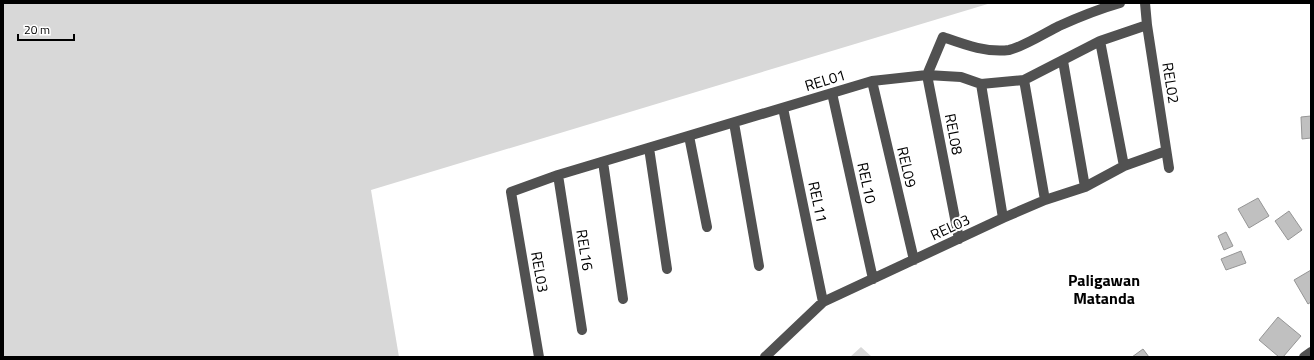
<svg xmlns="http://www.w3.org/2000/svg" width="1314" height="360" viewBox="0 0 1314 360" font-family="'Titillium Web',sans-serif">
<style>
.green{fill:#d8d8d8}
.building{fill:#c0c0c0;stroke:#959595}
.lines{fill:none;stroke-linecap:round;stroke-linejoin:round}
.minor{stroke:#515151;stroke-width:10}
.labels{text-anchor:middle;dominant-baseline:central;stroke-width:4;stroke-linejoin:round;paint-order:stroke}
.street-label{font-size:15px;fill:#000;stroke:#fff}
.neighbourhood-label{font-size:16px;font-weight:bold;fill:#000;stroke:#fff}
</style>
<rect width="100%" height="100%" fill="#fff"/>
<path class="green" d="M3 3H991L371 190 399 357H3Z
M861 347 872 357H850Z"/>
<path class="building" d="M1311 116V138L1302 139 1301 117Z
M1258 198 1269 216 1249 228 1238 209Z
M1289 211 1302 230 1288 240 1275 221Z
M1226 232 1233 246 1224 250 1218 236Z
M1241 251 1246 263 1226 270 1221 259Z
M1311 270V302L1308 304 1294 280Z
M1278 317 1301 336 1283 357H1279L1259 340Z
M1143 349 1149 357H1132Z"/>
<g class="lines">
<path class="minor" d="M1145 3 1147 25 1169 168
M1100 41 1124 166
M1063 61 1085 187
M1024 80 1045 200
M872 81 914 260
M981 84 1003 218
M832 93 873 279
M783 108 823 302
M734 123 759 266
M689 136 707 227
M649 148 667 269
M603 162 623 299
M558 175 582 330
M959 239 927 75 943 37C963 44 986 53 1009 50 1023 47 1045 33 1059 26 1079 17 1099 9 1120 3
M539 357 511 192 558 175 872 81 927 75 961 77 981 84 1024 80 1100 41 1147 25
M765 357 823 302 1003 218 1045 200 1085 187 1124 166 1166 151
M1304 357 1311 352"/>
</g>
<g class="labels">
<g class="street-label">
<text transform="translate(825 80) rotate(-17)">REL01</text>
<text transform="translate(1171 83) rotate(81)">REL02</text>
<text transform="translate(954 134) rotate(79)">REL08</text>
<text transform="translate(907 167) rotate(77)">REL09</text>
<text transform="translate(867 183) rotate(78)">REL10</text>
<text transform="translate(818 202) rotate(78)">REL11</text>
<text transform="translate(950 227) rotate(-25)">REL03</text>
<text transform="translate(585 250) rotate(81)">REL16</text>
<text transform="translate(540 272) rotate(80)">REL03</text>
</g>
<g class="neighbourhood-label">
<text x="1104" y="280">Paligawan<tspan x="1104" dy="18">Matanda</tspan></text>
</g>
</g>
<rect width="1314" height="360" fill="none" stroke="#000000" stroke-width="8"/>
<path d="M18 34v6h56v-6" fill="none" stroke="#000000" stroke-width="2"/>
<text x="24" y="34" font-size="12" fill="#000000" stroke="#ffffff" stroke-width="3" paint-order="stroke">20 m</text>
</svg>
